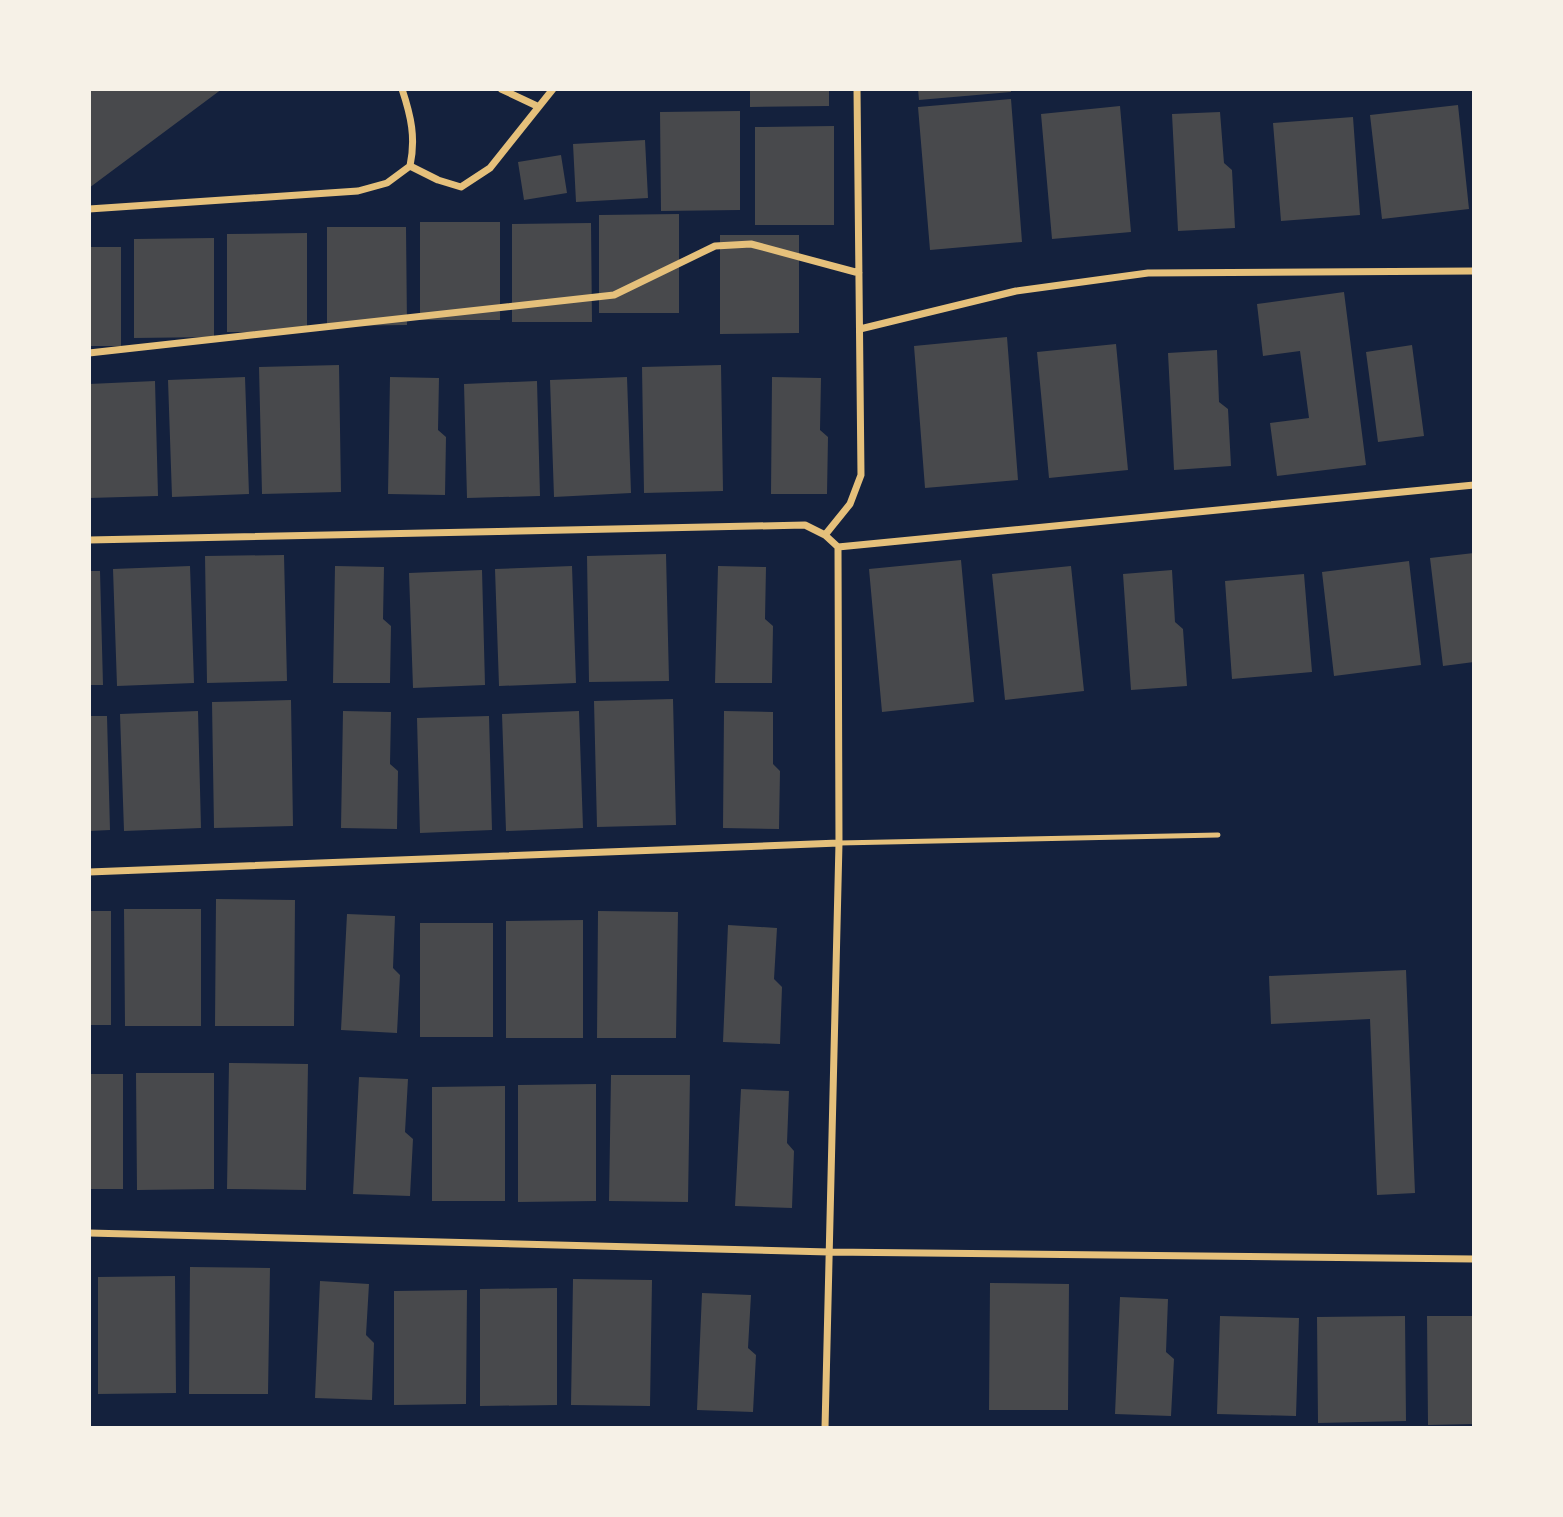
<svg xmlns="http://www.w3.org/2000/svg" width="1563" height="1517" viewBox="0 0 1563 1517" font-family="Commissioner,sans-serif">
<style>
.building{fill:#48494c}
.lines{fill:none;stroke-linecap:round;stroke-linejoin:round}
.service{stroke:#e5c07b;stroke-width:5}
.minor{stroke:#e5c07b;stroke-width:7}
</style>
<rect width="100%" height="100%" fill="#14213d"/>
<path class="building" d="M89 89H222L89 188Z
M750 89H829V106L750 107Z
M918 89H1011V92L919 100Z
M1011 99 1022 242 930 250 918 107Z
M1458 105 1469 209 1382 219 1370 115Z
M1120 106 1131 232 1052 239 1041 114Z
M740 111V210L661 211 660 112Z
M1220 112 1224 163 1232 170 1235 228 1178 231 1172 114Z
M1353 117 1360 215 1281 221 1273 123Z
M834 126V225H755V127Z
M645 140 648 198 576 202 573 144Z
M561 155 567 193 524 200 518 162Z
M679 214V313H599V215Z
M420 222H500V320H420Z
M591 223 592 322H512V224Z
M327 227H406L407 325 327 326Z
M307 233V332H227V234Z
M720 235H799V333L720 334Z
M214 238V337L134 338V239Z
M89 247H121V346H89Z
M1344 292 1366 465 1277 476 1270 423 1309 418 1300 351 1263 356 1257 304Z
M1007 337 1018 480 925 488 914 346Z
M1116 344 1128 470 1049 478 1037 352Z
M1412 345 1424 436 1378 442 1366 352Z
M1217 350 1219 402 1228 409 1231 466 1174 470 1168 353Z
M339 365 341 492 262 494 259 367Z
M721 365 723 491 644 493 642 367Z
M245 377 249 494 172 497 168 380Z
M390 377 439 378 438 430 446 437 445 495 388 494Z
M627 377 631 493 554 497 550 380Z
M772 377 821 378 820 430 828 437 827 494H771Z
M155 381 158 496 89 498V384Z
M537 381 540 496 467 498 464 384Z
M1474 553V662L1443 666 1430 558Z
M666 554 669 681 589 682 587 556Z
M284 555 287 681 207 683 205 556Z
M961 560 974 702 882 712 869 569Z
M1409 561 1421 665 1334 676 1322 572Z
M190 566 194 683 117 686 113 569Z
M335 566 384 567 383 619 391 626 390 683H333Z
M572 566 576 683 499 686 495 569Z
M718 566 766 567 765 619 773 626 772 683H715Z
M1071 566 1084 691 1005 700 992 574Z
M482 570 485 685 413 688 409 573Z
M1172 570 1175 622 1183 629 1187 686 1131 690 1123 574Z
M89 571H100L103 685H89Z
M1304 574 1312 672 1232 679 1225 581Z
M673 699 676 825 597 827 594 701Z
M291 700 293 826 214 828 212 702Z
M198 711 201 828 124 831 120 714Z
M343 711 391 712 390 764 398 771 397 829 341 828Z
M579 711 583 828 506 831 502 714Z
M724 711 773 712V764L780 771 779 829 723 828Z
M89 716H107L110 830 89 831Z
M489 716 492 830 420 833 417 718Z
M216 899 295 900 294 1026H215Z
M124 909H201V1026H125Z
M89 911H111V1025H89Z
M598 911 678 912 676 1038H597Z
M347 914 395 916 393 968 400 975 397 1033 341 1030Z
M583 920V1038H506V921Z
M420 923H493V1037H420Z
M728 925 777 928 774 979 782 987 780 1044 723 1042Z
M1406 970 1415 1193 1377 1195 1370 1019 1271 1024 1269 976Z
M229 1063 308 1064 306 1190 227 1189Z
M136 1073H214V1189L137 1190Z
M89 1074H123V1189H89Z
M611 1075H690L688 1202 609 1201Z
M359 1077 408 1079 405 1132 413 1139 410 1196 353 1194Z
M596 1084V1201L518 1202V1085Z
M505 1086V1201H432V1087Z
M741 1089 789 1091 787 1143 794 1151 792 1208 735 1206Z
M190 1267 270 1268 268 1394H189Z
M175 1276 176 1393 98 1394V1277Z
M573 1279 652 1280 650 1406 571 1405Z
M320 1281 369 1284 366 1335 374 1343 372 1400 315 1398Z
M990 1283 1069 1284 1068 1410H989Z
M557 1288V1405L480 1406V1289Z
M467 1290 466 1404 394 1405V1291Z
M702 1293 751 1295 748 1348 756 1355 753 1412 697 1410Z
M1120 1297 1168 1299 1166 1352 1174 1359 1171 1416 1115 1414Z
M1220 1316 1299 1318 1296 1416 1217 1414Z
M1405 1316 1406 1421 1318 1423 1317 1317Z
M1427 1316H1474V1424L1428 1425Z"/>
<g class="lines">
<path class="service" d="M839 843 1218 835"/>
<path class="minor" d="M402 89C411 116 416 138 410 166
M501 89 537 106
M410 166 438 180 461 187 490 168 553 89
M89 209 358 191 387 183 410 166
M860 329 1016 291 1148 273 1474 271
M89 353 614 295 715 246 751 244 859 273
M825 535 850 504 861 475 857 89
M89 540 805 525 825 535 838 547
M838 547 1474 485
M89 872 839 843
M89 1233 829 1252 1474 1259
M825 1428 839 843 838 547"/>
</g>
<rect width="1563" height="1517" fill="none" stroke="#f6f1e7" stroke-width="182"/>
</svg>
